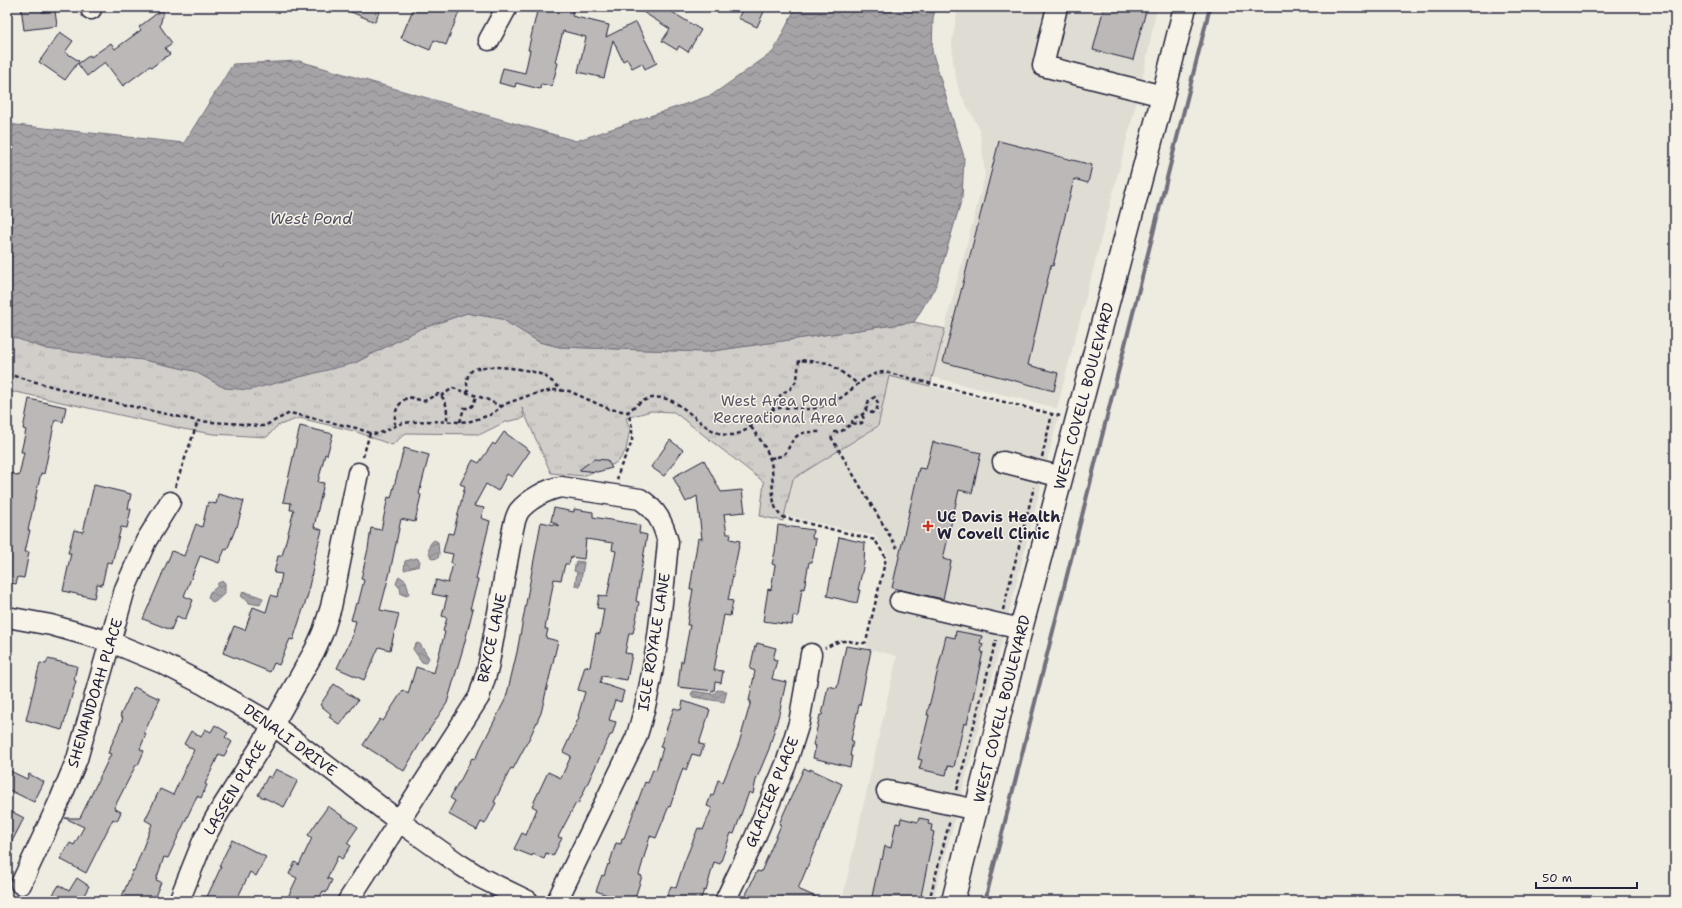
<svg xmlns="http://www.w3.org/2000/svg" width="1682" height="908" viewBox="0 0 1682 908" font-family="'Shantell Sans',sans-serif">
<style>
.built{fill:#dfdcd4}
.park{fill:url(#park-tufts);stroke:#7a7882}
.water{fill:url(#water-waves);stroke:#716f7b}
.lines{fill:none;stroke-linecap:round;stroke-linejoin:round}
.stream{stroke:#716f7b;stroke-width:4}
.building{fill:#bbb8b7;stroke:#22223b}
.minor-casing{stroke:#22223b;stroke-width:23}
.major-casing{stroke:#22223b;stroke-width:25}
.path{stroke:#22223b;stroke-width:2.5;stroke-dasharray:4 3;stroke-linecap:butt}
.minor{stroke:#f7f3e8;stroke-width:20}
.major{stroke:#f7f3e8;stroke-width:22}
.poi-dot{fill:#c8321e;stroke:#f7f3e8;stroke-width:1.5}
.labels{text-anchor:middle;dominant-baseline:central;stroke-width:3;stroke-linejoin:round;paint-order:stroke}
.street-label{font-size:15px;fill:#22223b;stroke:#f7f3e8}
.park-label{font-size:15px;fill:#575566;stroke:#f7f3e8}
.poi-label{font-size:15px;font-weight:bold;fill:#22223b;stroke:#f7f3e8;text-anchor:start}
.water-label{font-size:16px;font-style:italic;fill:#504f60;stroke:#f7f3e8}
</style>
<defs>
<pattern id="park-tufts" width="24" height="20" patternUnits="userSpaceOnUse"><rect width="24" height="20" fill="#d1cdc9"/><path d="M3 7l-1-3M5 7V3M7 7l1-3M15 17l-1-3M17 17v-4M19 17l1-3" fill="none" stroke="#b3b0ae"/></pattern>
<pattern id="water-waves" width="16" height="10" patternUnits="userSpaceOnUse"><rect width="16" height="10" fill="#a6a3a6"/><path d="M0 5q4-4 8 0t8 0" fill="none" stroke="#878488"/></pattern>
</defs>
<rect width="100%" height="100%" fill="#eeebe1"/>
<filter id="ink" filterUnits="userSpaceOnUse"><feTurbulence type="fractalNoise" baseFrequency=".025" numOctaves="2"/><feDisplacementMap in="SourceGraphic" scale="8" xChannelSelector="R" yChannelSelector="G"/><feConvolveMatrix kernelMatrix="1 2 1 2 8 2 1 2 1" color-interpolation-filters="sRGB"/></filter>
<g filter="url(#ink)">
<path class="built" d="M958 7H1157L1142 81 1057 408 932 377 985 175 980 130 959 91 953 64 952 42Z
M889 376 1058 418 1003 637 933 901H842L897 656 866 648 888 555 875 536 784 515 793 479 878 426Z"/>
<path class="park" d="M467 313 502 319 539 342 560 347 706 352 914 322 945 329 930 386 889 376 878 426 793 479 783 521 760 516 764 482 674 412 651 411 626 418 630 429 626 450 620 459 614 464 583 476 551 473 522 408 524 418 505 422 481 434 406 433 392 445 354 431 299 418 277 426 267 437 213 434 183 429 16 392 7 393V335L47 349 144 360 194 371 225 388 355 363 420 329Z"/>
<path class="water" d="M796 7H936L933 18 932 51 964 157 962 198 936 286 914 322 706 352 560 347 539 342 502 319 467 313 420 329 355 363 249 390 225 388 194 371 144 360 47 349 7 335V124L184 143 233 64 299 61 576 141 712 95 773 52Z
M434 540 438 542 439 554 438 558 432 559C428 553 427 545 434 540Z
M417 558 420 561 419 566 404 570 405 561Z
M576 561 584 562 580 587 575 586 577 572 574 571Z
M399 576 406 581 409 593 407 596 401 594 400 588 396 584Z
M223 581 225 583V593L215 602 211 601 208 597 210 592 217 587 218 583Z
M243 591 263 598 260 605 249 603 248 600 241 597Z
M417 643 420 644 429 658 426 663 422 662 413 649 414 646Z
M717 690 727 691 724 702 693 697 691 694 693 691 714 694Z"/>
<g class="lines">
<path class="stream" d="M985 901 1210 7"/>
</g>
<path class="building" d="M21 7H41L42 12 55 11 57 26 24 30Z
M339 7H381L375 22Z
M414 7H461L446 45 434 40 430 50 401 38Z
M538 7H567L573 9 572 16 609 25 606 37 636 22 657 63 645 69 642 63 632 68 627 59 623 61 613 40 604 78 578 72 586 37 563 31 555 62 558 63 552 86 541 84 540 89 516 83 515 87 499 83 503 68 525 73 530 50H528Z
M635 7H664L701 30 688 52 679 46 677 50 662 41 670 29Z
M744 7H766L757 27 738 18Z
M1104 7H1147L1133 60 1093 50Z
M164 8 160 26 172 43 165 48 170 54 152 67 150 66 123 86 105 62 87 76 78 64 90 55 91 57 111 43 115 49 141 30 139 27Z
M60 32 73 41 65 52 79 61 65 80 39 62Z
M999 141 1092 165 1088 183 1074 179 1053 266 1051 265 1028 365 1058 373 1054 391 943 362Z
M29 399 66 407 63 422 55 420 44 474 41 473 28 530H30L25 552H29L24 578 18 577 16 584 7 582V489L11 473 19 476 24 452H21L26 430 23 429Z
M300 426 333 434 327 455 325 454 318 482 324 483 314 527 322 530 313 564H314L308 591H309L293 640 290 639 279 665 274 663 270 672 223 653 234 626 245 630 253 607 266 612 271 595 277 597 282 574 274 573 278 556H282L294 510H290L291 503 283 502Z
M504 432 530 451 512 477 507 474 498 491 486 484 474 506 484 508 481 518 490 521 476 579 478 580 470 609H473L464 645 447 703 419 745 404 771 363 745 380 719 383 721 403 690 408 694 416 667 434 673 445 632 443 631 447 618 442 616 447 597 432 594 436 580 448 583 453 564 451 563 453 554 443 552 448 533 453 534 465 486 460 484 473 460 479 463 493 443 495 445Z
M670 440 683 450 664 476 651 467Z
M933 442 981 453 972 493 959 490 943 559 951 561 943 599 892 588 919 468 926 469Z
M404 448 429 455 419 494 421 495 415 522 401 519 390 572 380 610 399 614 390 650 379 647 364 680 337 668 352 637 356 621 351 620 356 603 358 604 364 580 361 579 368 549 371 528 381 530 388 497 391 498Z
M594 459 607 460 612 468 597 472 579 470Z
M704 460 721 492 742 490 745 512 724 514 727 534H731L730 539 740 541 728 600 733 601 730 616 724 615 714 670 723 671 721 683 715 682 714 691 678 687 681 661 683 662 690 625H687L693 589H690L698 538 702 539 697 496 686 502 673 477Z
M94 485 131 494 128 509H131L127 528 121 527 112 563 107 562 102 585 97 584 94 598 63 591 71 553H68L74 530 83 532Z
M218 494 244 501 237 527H236L227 550 225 549 219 563 200 556 184 596 193 600 185 620 177 616 171 630 143 619 172 551 184 556 196 524 202 527 208 502 216 504Z
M554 508 574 512V509L593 512V517L640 525 639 533 647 535 636 601 639 602 637 615 633 633H629L625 653 632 654 627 680 602 676 600 683 624 691 621 702 615 700 609 720 616 722 612 735H610L578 804 576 803 558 837 562 838 553 856 546 853 544 859 533 854 532 856 514 849 522 833 526 835 537 809 532 806 548 772 561 778 571 756 563 752 579 717 578 716 585 692 578 690 585 666 590 667 596 633 600 634 604 609 597 608 599 595 607 597 616 551 612 550 613 543 586 539 584 559 571 557 569 564H565L561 580 554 579 545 629H548L546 638 558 641 541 713 530 737 513 769 511 768 494 802 496 803 485 824 481 822 477 830 448 814 455 801 450 798 458 783H459L472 758 475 759 506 698 517 652 541 522 560 526 551 521Z
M778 525 813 530 812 538 816 539 812 562H809L804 589 802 588 798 617 793 616 792 625 763 621 768 589 771 590 775 565 772 564 775 552Z
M839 537 865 543 864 563 858 590H860L857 603 827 596Z
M956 631 982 636 980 643 983 644 981 651 983 652 967 724 964 723 954 767 948 766 946 775 919 769 922 760 918 759 929 715H927L946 636 955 638Z
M757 643 776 648 773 659 777 660 772 679 786 682 779 714 769 749 756 780 753 794 749 792 734 834 731 833 720 864 714 862 706 891 704 890 700 901H665L671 886 676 888 684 863 698 828 703 830 712 808 707 806 711 795 713 796 718 780 723 782 739 743 751 701H749L755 671 750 669 755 646 756 647Z
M846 646 871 650 860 705H859L851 740 853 741 850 756H852L850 767 813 758 816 746 813 745 820 715H822L828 686 837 688Z
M48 659 77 666 74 680 76 681 62 730 26 720 40 663 46 664Z
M334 684 358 700 340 725 329 717 331 714 320 705Z
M134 687 160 699 144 733 146 734 140 749 144 751 138 765H136L114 808 121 812 117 821 113 819 86 873 60 859 70 843 74 845 84 827 65 818H80L111 754 108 753 123 718 120 716Z
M683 701 710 710 699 744 704 745 700 756 692 754 686 770 683 768 670 807 669 806 656 838 650 836 639 875 642 876 634 901H625L596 891 602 875 604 876 608 864 609 865 616 843 621 844 622 838H624L645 782 648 783 653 769 656 770 663 748 660 747 674 708 681 710Z
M215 725 228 733 225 737 232 742 224 756 219 754 205 784 207 785 201 798 197 796 168 858 164 857 156 880 161 882 153 901H120L133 870 134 871 152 824 145 820 160 789 173 795 194 750 184 744 191 731 201 737 205 729 211 732Z
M804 768 810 771V769L842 784 798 889 825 901H743L757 871 761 872 781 825 779 824Z
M276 769 298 780 284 807 258 795 268 776 271 778Z
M10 771 27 779 29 774 44 782 34 802 7 789V778Z
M328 806 358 827 347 843 351 846 342 859 338 856 327 878 332 880 326 893 323 891 318 901H286L297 878 289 874 295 862 299 865 312 838 308 835Z
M7 809 24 818 7 851Z
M901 818 918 822 919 818 929 820 928 824 932 825 931 831 934 832 920 901H871L880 859 882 860 885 846 891 848 896 823 900 824Z
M232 840 266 857 256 876 250 872 236 901H205L221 867 219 866Z
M77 878 89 886 82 899 85 901H49L59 885 69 891Z"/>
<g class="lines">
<g class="minor-casing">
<path id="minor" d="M1057 7 1043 66 1163 96
M91 9 92 7
M489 40 507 7
M1003 462 1062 477
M900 601 1021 629
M7 617 51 625 111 642 164 664 203 684 272 724 400 822 459 864 481 878 528 901
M887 791 977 810
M21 884 60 800 77 759 125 589 146 541 170 502
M179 901 203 841 216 817 261 746 315 650 323 632 331 607 358 473
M348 901 479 697 488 668 513 529C514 524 516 516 519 511 528 500 547 489 561 487L640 499C657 510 663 523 668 542 662 606 656 677 636 738L557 901
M725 901 750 849 786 764 799 723 811 654"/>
</g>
<g class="major-casing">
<path id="major" d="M953 901 1021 629 1163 96 1185 7"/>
</g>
<path class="path" d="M7 374 94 398 198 421 242 424 258 426H264L290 413 356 428 370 433 378 434 402 423 426 421 460 422 471 421 490 415 505 404 530 395 553 390 569 391 609 409 628 412C676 366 697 445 737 434 752 430 760 414 774 409 785 406 797 409 807 409 815 409 823 406 831 403 851 395 862 373 885 372L1060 416
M468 393C467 384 465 375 473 370 483 363 534 369 544 376 550 379 556 385 561 390
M441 396 453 388 486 399 502 407
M772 410 781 394 790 389 797 380 799 360 829 363 858 384
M460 422 464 408C473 409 474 403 476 396
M853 424 852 422 854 418C869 412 864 413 869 400L875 397 878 403 877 409 872 413 867 411
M395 426C394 413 396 405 408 397L424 401 438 394C448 399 447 412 447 422
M751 427C759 438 768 449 771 463 775 479 768 505 782 517L875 540 886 558 866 642C859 646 852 640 844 641 837 641 831 645 825 648
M834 432C844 433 845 427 852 424 855 423 858 424 862 423L864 419 862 415
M831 437 897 548
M363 457 370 433
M1042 457 1052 414
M770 458C793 456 784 447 797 436 803 431 814 432 822 432
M617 480 620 468 632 442V427L628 412
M175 487 198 421
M1003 610 1034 487
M957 790 996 640
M929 901 950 820"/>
<use href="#minor" class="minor"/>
<use href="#major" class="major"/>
</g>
</g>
<path class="poi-dot" d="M926 520h4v4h4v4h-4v4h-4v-4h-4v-4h4z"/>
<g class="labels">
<g class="street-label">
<text transform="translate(1084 396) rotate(-75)">WEST COVELL BOULEVARD</text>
<text transform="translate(492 638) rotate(-78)">BRYCE LANE</text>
<text transform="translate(654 642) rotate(-81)">ISLE ROYALE LANE</text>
<text transform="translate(95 693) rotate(-73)">SHENANDOAH PLACE</text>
<text transform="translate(1002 709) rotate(-76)">WEST COVELL BOULEVARD</text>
<text transform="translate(290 740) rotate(36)">DENALI DRIVE</text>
<text transform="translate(235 788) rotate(-59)">LASSEN PLACE</text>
<text transform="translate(772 792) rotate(-68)">GLACIER PLACE</text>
</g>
<g class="park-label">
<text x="779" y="401">West Area Pond<tspan x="779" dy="17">Recreational Area</tspan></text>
</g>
<g class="poi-label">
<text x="937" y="517">UC Davis Health<tspan x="937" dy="17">W Covell Clinic</tspan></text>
</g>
<g class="water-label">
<text x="311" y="218">West Pond</text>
</g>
</g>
<rect width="1682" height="908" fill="none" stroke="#f7f3e8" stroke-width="24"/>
<rect x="12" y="12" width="1658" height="884" fill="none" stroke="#22223b" stroke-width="1.5" filter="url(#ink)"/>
<path d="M1536 882v6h101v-6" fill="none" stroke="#22223b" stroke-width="2"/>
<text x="1542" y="882" font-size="12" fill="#22223b" stroke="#f7f3e8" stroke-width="3" paint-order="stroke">50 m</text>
</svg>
